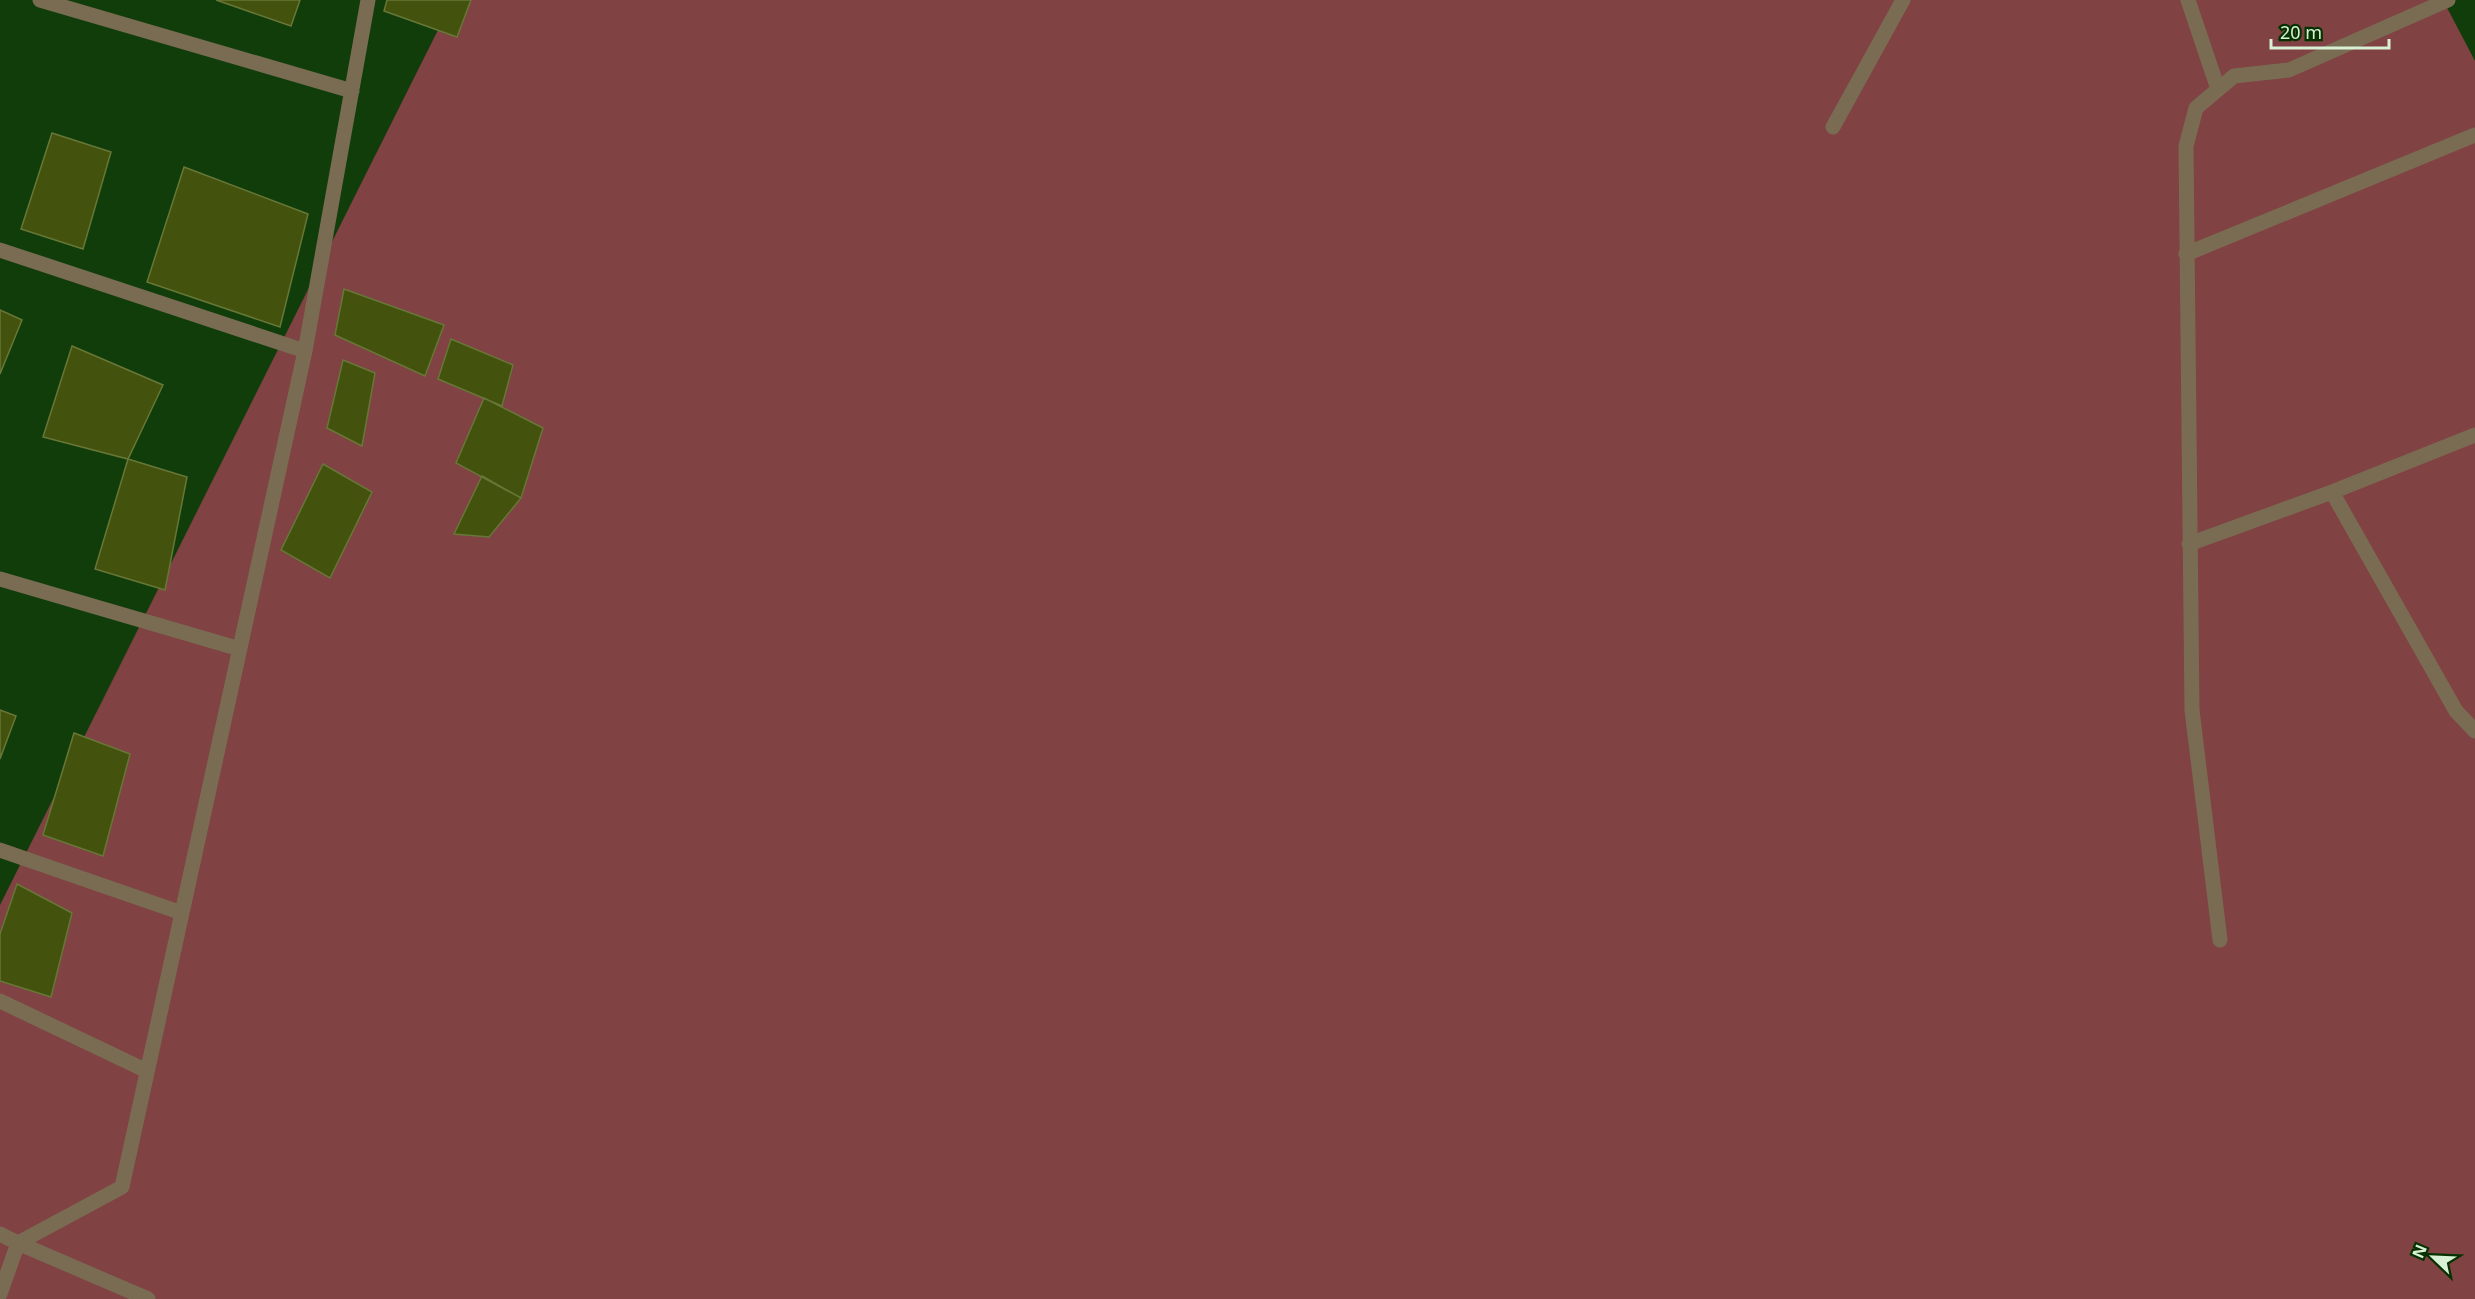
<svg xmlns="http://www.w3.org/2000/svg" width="2475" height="1299" viewBox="0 0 2475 1299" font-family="'Noto Sans',sans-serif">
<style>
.green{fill:#804242}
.building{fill:#43520d;stroke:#677737;stroke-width:1.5}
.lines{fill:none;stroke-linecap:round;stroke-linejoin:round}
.minor{stroke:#7a6c53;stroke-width:15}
</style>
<rect width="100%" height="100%" fill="#113d0a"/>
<path class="green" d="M453 0H2443L2475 61V1299H0V905Z"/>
<path class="building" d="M216 0H300L291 26Z
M387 0H471L457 37 384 11Z
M52 133 111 152 83 249 21 229Z
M184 167 308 214 280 327 147 282Z
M344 289 444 325 425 376 335 335Z
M0 310 22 320 0 374Z
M451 339 513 365 502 406 438 379Z
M72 346 163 385 128 459 43 437Z
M343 360 375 373 362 446 327 428Z
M484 398 543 428 521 498 456 463Z
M128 459 187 477 165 590 95 569Z
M323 464 372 492 330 578 281 550Z
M482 476 521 498 489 537 454 534Z
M0 710 16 716 0 759Z
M74 733 130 754 103 856 43 835Z
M17 884 72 913 51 997 0 981V934Z"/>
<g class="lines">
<path class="minor" d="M40 0 352 91
M2188 0 2218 89
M1833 127 1903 0
M0 250 305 351 122 1187 18 1243 0 1234
M2186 254 2475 135
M305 351 368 0
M2475 435 2332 492 2456 711 2475 731
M2189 544 2332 492
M0 579 240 649
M0 850 182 913
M2220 940 2192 710 2186 146 2196 108 2234 76 2289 70 2448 0
M0 1001 147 1071
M0 1294 18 1243 148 1299"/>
</g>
<g transform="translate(2433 1257) rotate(293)" stroke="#053200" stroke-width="4.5" paint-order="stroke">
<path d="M0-4.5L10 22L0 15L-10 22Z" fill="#d8f0d4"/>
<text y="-9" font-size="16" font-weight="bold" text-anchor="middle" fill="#d8f0d4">N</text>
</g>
<path d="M2271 39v9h118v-9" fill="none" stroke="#d8f0d4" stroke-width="3"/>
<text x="2280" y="39" font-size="18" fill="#d8f0d4" stroke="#053200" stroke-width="4.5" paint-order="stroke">20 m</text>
</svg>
